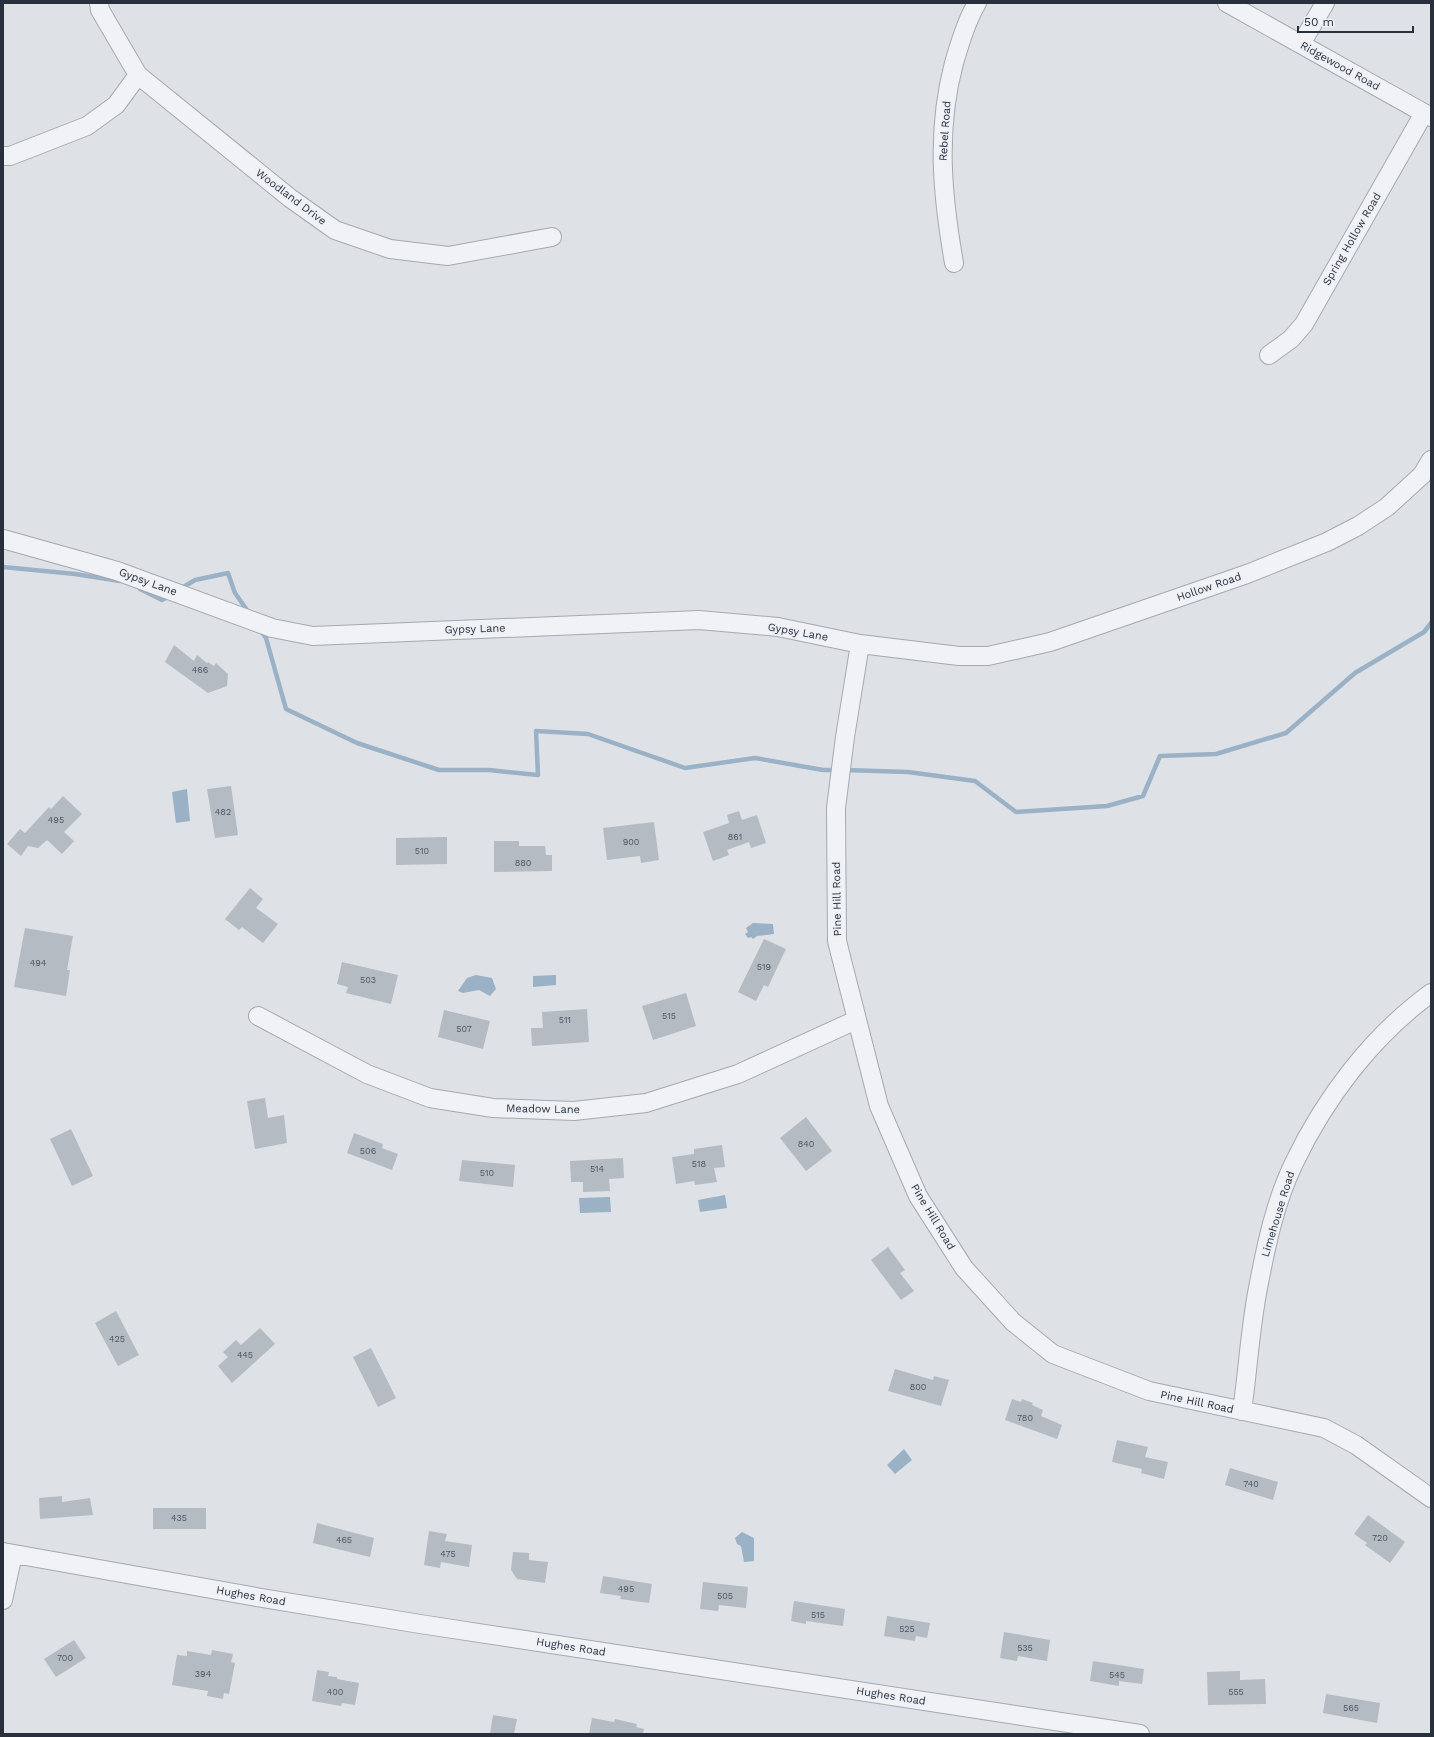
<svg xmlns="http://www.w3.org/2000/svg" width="1434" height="1737" viewBox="0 0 1434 1737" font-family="'Work Sans',sans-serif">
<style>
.water{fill:#9ab1c6}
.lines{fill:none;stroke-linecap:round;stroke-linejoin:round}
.stream{stroke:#9ab1c6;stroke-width:4.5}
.building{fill:#b5bbc3}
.minor-casing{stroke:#a4a9b1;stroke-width:20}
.minor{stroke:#f0f2f5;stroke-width:18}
.labels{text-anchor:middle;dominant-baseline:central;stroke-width:3;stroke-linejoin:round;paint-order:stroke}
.number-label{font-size:9px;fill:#4b535e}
.street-label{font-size:11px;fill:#28303d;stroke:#edf0f5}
</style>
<rect width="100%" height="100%" fill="#dee2e7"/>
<path class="water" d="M187 789 190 821 176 823 172 792Z
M753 923 773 924 774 934 757 936 753 939 751 937 748 938 745 934 748 932 746 928Z
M476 975 492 978 496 989 490 996 479 990 463 993 458 991 467 978Z
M556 975V985L533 987V976Z
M725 1195 727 1208 700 1212 698 1200Z
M610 1197 611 1212 580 1213 579 1198Z
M904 1449 912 1460 895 1474 887 1465Z
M742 1532 754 1538V1561L744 1562 741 1546 737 1544 735 1538Z"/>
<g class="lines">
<path class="stream" d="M3 567 75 574 120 581
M140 589 162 600 169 596
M180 589 195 580 228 573 235 593 249 613
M261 631 266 638 286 709 357 743 439 770H489L538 775 536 731 588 734 685 768 755 758 823 770H837
M845 770 908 772 975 781 1016 812 1107 806 1143 796 1160 756 1216 754 1286 733 1355 673 1424 632 1431 623"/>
</g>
<path class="building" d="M174 645 194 661 197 655 207 663 208 662 214 666 216 663 228 674 227 686 208 693 165 662Z
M231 786 238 835 215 838 207 789Z
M63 796 82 814 64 832 74 841 62 854 47 840 38 848 28 846 21 856 7 844 20 829 25 833 49 807 51 809Z
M739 811 742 820 757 815 766 843 751 848 749 842 727 850 729 855 713 861 703 832 729 823 727 815Z
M654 822 659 860 641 863 640 856 607 860 603 828Z
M447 837V864L396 865V838Z
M494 841H519V846H545L546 855H552V871L494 872Z
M250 888 263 899 256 908 278 924 263 943 242 927 239 930 225 919Z
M25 928 73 936 67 970H70L66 996 14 987Z
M764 939 786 949 768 987 764 985 756 1001 738 992Z
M342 962 398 975 391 1004 346 993 348 987 337 984Z
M686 993 696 1026 653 1040 642 1006Z
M587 1009 589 1042 532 1046 531 1028H543L542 1012Z
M444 1010 490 1021 483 1049 438 1037Z
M265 1098 268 1118 284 1115 287 1143 255 1149 247 1101Z
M806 1117 832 1151 806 1171 780 1138Z
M71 1129 93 1176 72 1186 50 1139Z
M354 1133 383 1144 382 1148 398 1154 392 1170 347 1153Z
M722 1145 725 1167 714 1168 717 1182 695 1185 694 1181 676 1184 672 1157 694 1154V1149Z
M623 1158 624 1178 609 1179 610 1191 583 1192V1182H571L570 1161Z
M462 1160 515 1165 513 1187 459 1181Z
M888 1247 905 1270 900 1273 914 1291 901 1300 871 1260Z
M116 1311 139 1355 118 1366 95 1323Z
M260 1328 275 1344 232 1383 218 1366 228 1357 223 1352 236 1340 241 1345Z
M371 1348 396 1398 378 1407 353 1357Z
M895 1369 933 1380 934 1376 949 1380 941 1406 888 1391Z
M1012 1399 1021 1402 1022 1399 1033 1403 1032 1405 1043 1410 1041 1416 1062 1425 1057 1439 1005 1420Z
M1117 1440 1148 1447 1145 1457 1168 1462 1164 1479 1141 1473 1142 1469 1112 1462Z
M1230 1468 1278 1482 1273 1500 1225 1485Z
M62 1496V1502L90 1498 93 1515 40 1519 39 1498Z
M153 1508H206V1529H153Z
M1368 1515 1405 1542 1390 1563 1365 1545 1367 1543 1354 1534Z
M317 1523 374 1538 370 1557 313 1543Z
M429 1531 447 1534 445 1541 472 1545 469 1567 441 1562 440 1568 424 1565Z
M513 1552 529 1553V1560L548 1562 545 1583 517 1579 511 1570Z
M603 1576 652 1584 649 1603 620 1599 621 1596 600 1593Z
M703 1582 748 1587 746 1608 719 1605 718 1611 700 1609Z
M794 1601 845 1609 843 1626 806 1621V1624L791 1621Z
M887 1616 930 1623 927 1638 916 1636 915 1641 884 1636Z
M1004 1632 1050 1640 1047 1661 1018 1656 1017 1661 1000 1658Z
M74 1640 86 1658 56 1677 44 1659Z
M212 1650 233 1654 231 1662 235 1663 229 1694 224 1693 223 1699 207 1696 208 1691 172 1685 177 1655 187 1656V1651L211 1655Z
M1093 1661 1144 1669 1142 1684 1119 1681V1686L1090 1681Z
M317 1670 329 1672 328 1676 337 1677V1679L359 1683 355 1705 342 1703 341 1706 312 1701Z
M1240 1671V1680L1265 1679 1266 1704 1208 1705 1207 1672Z
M1326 1694 1380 1703 1377 1723 1323 1713Z
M493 1715 517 1719 514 1734H490Z
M592 1718 614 1722 615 1719 637 1724 636 1727 644 1729 643 1734H589Z"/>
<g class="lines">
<g class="minor-casing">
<path id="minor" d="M99 3 100 10 138 75 290 198 335 230 390 249 448 256 552 237
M1227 3 1431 117
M1301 44 1325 3
M3 156H10L87 126 116 105 138 75
M954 263C942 194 936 131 954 63 960 43 966 22 977 3
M1269 355 1291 339 1304 324 1424 113
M3 539 117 571 272 628 313 636 699 620 778 627 860 644 959 656H988L1050 642 1247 574 1327 542 1358 526 1387 507 1422 475 1431 460
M860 644 845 737 836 808 837 941 879 1106 918 1196 964 1268 1013 1322 1053 1354 1149 1391 1324 1428 1356 1445 1431 1498
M258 1016 367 1074 430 1098 493 1108 574 1111 646 1103 738 1074 856 1020
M1242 1411C1248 1370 1250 1329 1258 1288 1266 1246 1275 1202 1294 1163 1325 1098 1372 1036 1431 993
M3 1552 256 1597 420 1624 1140 1734
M3 1600 13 1554"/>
</g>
<use href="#minor" class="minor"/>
</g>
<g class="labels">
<g class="number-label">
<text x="200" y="670">466</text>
<text x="223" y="812">482</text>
<text x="56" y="820">495</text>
<text x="735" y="837">861</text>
<text x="631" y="842">900</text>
<text x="422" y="851">510</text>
<text x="523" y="863">880</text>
<text x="38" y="963">494</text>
<text x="764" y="967">519</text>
<text x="368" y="980">503</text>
<text x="669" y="1016">515</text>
<text x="565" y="1020">511</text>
<text x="464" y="1029">507</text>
<text x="806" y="1144">840</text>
<text x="368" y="1151">506</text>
<text x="699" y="1164">518</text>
<text x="597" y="1169">514</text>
<text x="487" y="1173">510</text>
<text x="117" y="1339">425</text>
<text x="245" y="1355">445</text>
<text x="918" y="1387">800</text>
<text x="1025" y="1418">780</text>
<text x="1251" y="1484">740</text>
<text x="179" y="1518">435</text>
<text x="1380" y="1538">720</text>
<text x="344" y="1540">465</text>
<text x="448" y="1554">475</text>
<text x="626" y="1589">495</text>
<text x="725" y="1596">505</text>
<text x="818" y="1615">515</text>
<text x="907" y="1629">525</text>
<text x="1025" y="1648">535</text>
<text x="65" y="1658">700</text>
<text x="203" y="1674">394</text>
<text x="1117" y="1675">545</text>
<text x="335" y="1692">400</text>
<text x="1236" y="1692">555</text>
<text x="1351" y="1708">565</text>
</g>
<g class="street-label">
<text transform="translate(1340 66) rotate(29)">Ridgewood Road</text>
<text transform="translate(945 131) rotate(-86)">Rebel Road</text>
<text transform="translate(291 197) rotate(37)">Woodland Drive</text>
<text transform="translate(1352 239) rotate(-60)">Spring Hollow Road</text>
<text transform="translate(148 582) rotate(20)">Gypsy Lane</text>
<text transform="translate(1209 587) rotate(-19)">Hollow Road</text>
<text transform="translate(475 629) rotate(-2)">Gypsy Lane</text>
<text transform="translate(798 632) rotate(10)">Gypsy Lane</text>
<text transform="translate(837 899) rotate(-91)">Pine Hill Road</text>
<text transform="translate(543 1109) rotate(1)">Meadow Lane</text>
<text transform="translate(1278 1214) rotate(-73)">Limehouse Road</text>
<text transform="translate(933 1217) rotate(59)">Pine Hill Road</text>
<text transform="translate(1197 1402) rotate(12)">Pine Hill Road</text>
<text transform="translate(251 1596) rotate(10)">Hughes Road</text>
<text transform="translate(571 1647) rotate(9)">Hughes Road</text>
<text transform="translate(891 1696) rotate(9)">Hughes Road</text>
</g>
</g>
<rect width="1434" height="1737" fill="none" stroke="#28303d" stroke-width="8"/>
<path d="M1298 26v6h115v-6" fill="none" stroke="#28303d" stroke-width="2"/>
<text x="1304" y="26" font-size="12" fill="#28303d" stroke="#edf0f5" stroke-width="3" paint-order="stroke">50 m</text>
</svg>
